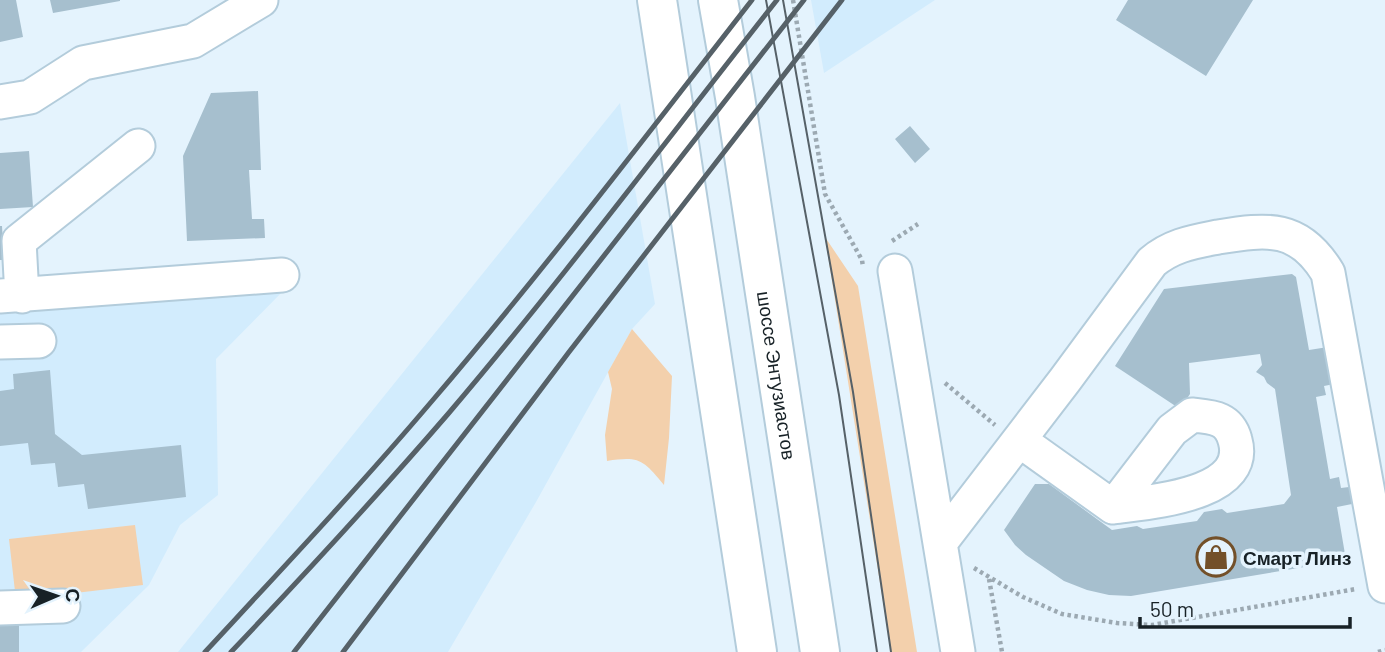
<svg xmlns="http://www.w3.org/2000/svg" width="1385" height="652" viewBox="0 0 1385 652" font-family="Barlow,sans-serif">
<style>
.built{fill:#d2ecfd}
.green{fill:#f3d0ac}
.building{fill:#a6bfce}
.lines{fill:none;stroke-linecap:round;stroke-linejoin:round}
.minor-casing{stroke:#b3ccdb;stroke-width:37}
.major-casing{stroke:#b3ccdb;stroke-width:42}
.path{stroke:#9ca9b2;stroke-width:4.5;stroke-dasharray:3.5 3.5;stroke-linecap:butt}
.minor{stroke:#fff;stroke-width:33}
.major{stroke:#fff;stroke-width:38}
.tram{stroke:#566168;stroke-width:2}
.rail{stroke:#566168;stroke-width:5}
.labels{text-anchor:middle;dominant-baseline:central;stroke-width:7;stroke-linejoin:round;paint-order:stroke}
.street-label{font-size:19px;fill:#172126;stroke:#e4f3fd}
.poi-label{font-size:19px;font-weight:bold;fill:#172126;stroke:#e4f3fd;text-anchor:start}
</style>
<rect width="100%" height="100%" fill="#e4f3fd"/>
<path class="built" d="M811 0H935L824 73Z
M620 103 655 304 632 329 536 502 448 652H178Z
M290 284 216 359 218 495 180 525 149 585 81 652H0V305Z"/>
<path class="green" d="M825 237 858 286 917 652H891Z
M632 329 672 376 669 438 664 485C643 460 640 456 607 461L605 435 612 389 608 372Z
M135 525 143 585 16 600 9 539Z"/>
<path class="building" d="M0 0H16L23 37 0 42Z
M50 0H120V1L53 13Z
M1128 0H1253L1206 76 1116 20Z
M258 91 261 170H249L252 219H264L265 238 187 241 183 156 211 93Z
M910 126 930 149 915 163 895 139Z
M29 151 33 207 0 209V153Z
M0 226H2L4 260H0Z
M1292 274 1296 277 1309 350 1328 347 1334 384 1324 386 1326 395 1316 397 1330 479 1339 477 1341 488 1349 487 1352 504 1337 507 1346 560 1131 596 1109 595 1087 590 1064 581 1026 555 1015 545 1004 530 1035 484H1049L1112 530 1137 526 1143 529 1197 521 1204 512 1222 509 1227 513 1284 504 1291 495 1275 389 1267 383 1264 377 1256 372 1262 365 1260 354 1189 363 1190 394 1180 409 1115 366 1164 289Z
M50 370 55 434 82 455 181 445 186 497 88 509 84 484 58 487 55 463 31 465 28 443 0 446V391L14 389 13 374Z
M19 619V652H0V620Z"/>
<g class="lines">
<g class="minor-casing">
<path id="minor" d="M0 102 30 97 83 63 193 41 261 0
M895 271 958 652
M0 296 282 275
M22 296 19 241 138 146
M0 342 39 341
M1019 440 1113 507 1172 430 1192 415C1211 417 1229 417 1235 440 1251 496 1147 502 1113 507
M940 543 1065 380 1152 262C1172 245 1193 242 1218 237 1268 229 1299 225 1328 273L1385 586
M0 608 63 606"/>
</g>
<g class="major-casing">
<g id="major">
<path d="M657 0 757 652"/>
<path id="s1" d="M718 0 735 97 820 652"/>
</g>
</g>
<path class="path" d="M793 0 825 194 862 260 863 267
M892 241 918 224
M945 383 995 425
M974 568 1023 597 1062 614 1117 623 1152 625 1356 589
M989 579 1002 652
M1378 652 1385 650"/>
<use href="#minor" class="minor"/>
<use href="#major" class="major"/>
<path class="tram" d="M766 0 839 395 877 652
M783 0 853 392 891 652"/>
<path class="rail" d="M205 652C281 570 359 487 432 401 543 271 647 135 752 0
M231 652C305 574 378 495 448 414 562 280 668 138 777 0
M294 652 804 0
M343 652 569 352 842 0"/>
</g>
<defs>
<g id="shop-ring" transform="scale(2.0125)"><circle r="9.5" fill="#e4f3fd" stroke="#735029" stroke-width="1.5"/><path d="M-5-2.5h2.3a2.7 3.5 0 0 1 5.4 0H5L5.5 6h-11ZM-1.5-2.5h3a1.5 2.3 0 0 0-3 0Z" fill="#735029"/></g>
</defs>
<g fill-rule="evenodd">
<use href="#shop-ring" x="1216" y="557"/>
</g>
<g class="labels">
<g class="street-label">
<text stroke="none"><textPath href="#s1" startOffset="380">шоссе Энтузиастов</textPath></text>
</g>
<g class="poi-label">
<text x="1243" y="557">Смарт Линз</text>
</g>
</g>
<g transform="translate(56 596) rotate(88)" stroke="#e4f3fd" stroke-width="5" paint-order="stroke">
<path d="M0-5L12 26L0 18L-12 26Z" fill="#172126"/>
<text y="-10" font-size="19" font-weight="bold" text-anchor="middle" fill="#172126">С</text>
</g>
<path d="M1140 617v10h210v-10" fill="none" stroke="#172126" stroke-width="3.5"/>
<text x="1150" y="617" font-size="21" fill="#172126" stroke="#e4f3fd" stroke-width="5" paint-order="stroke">50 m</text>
</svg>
